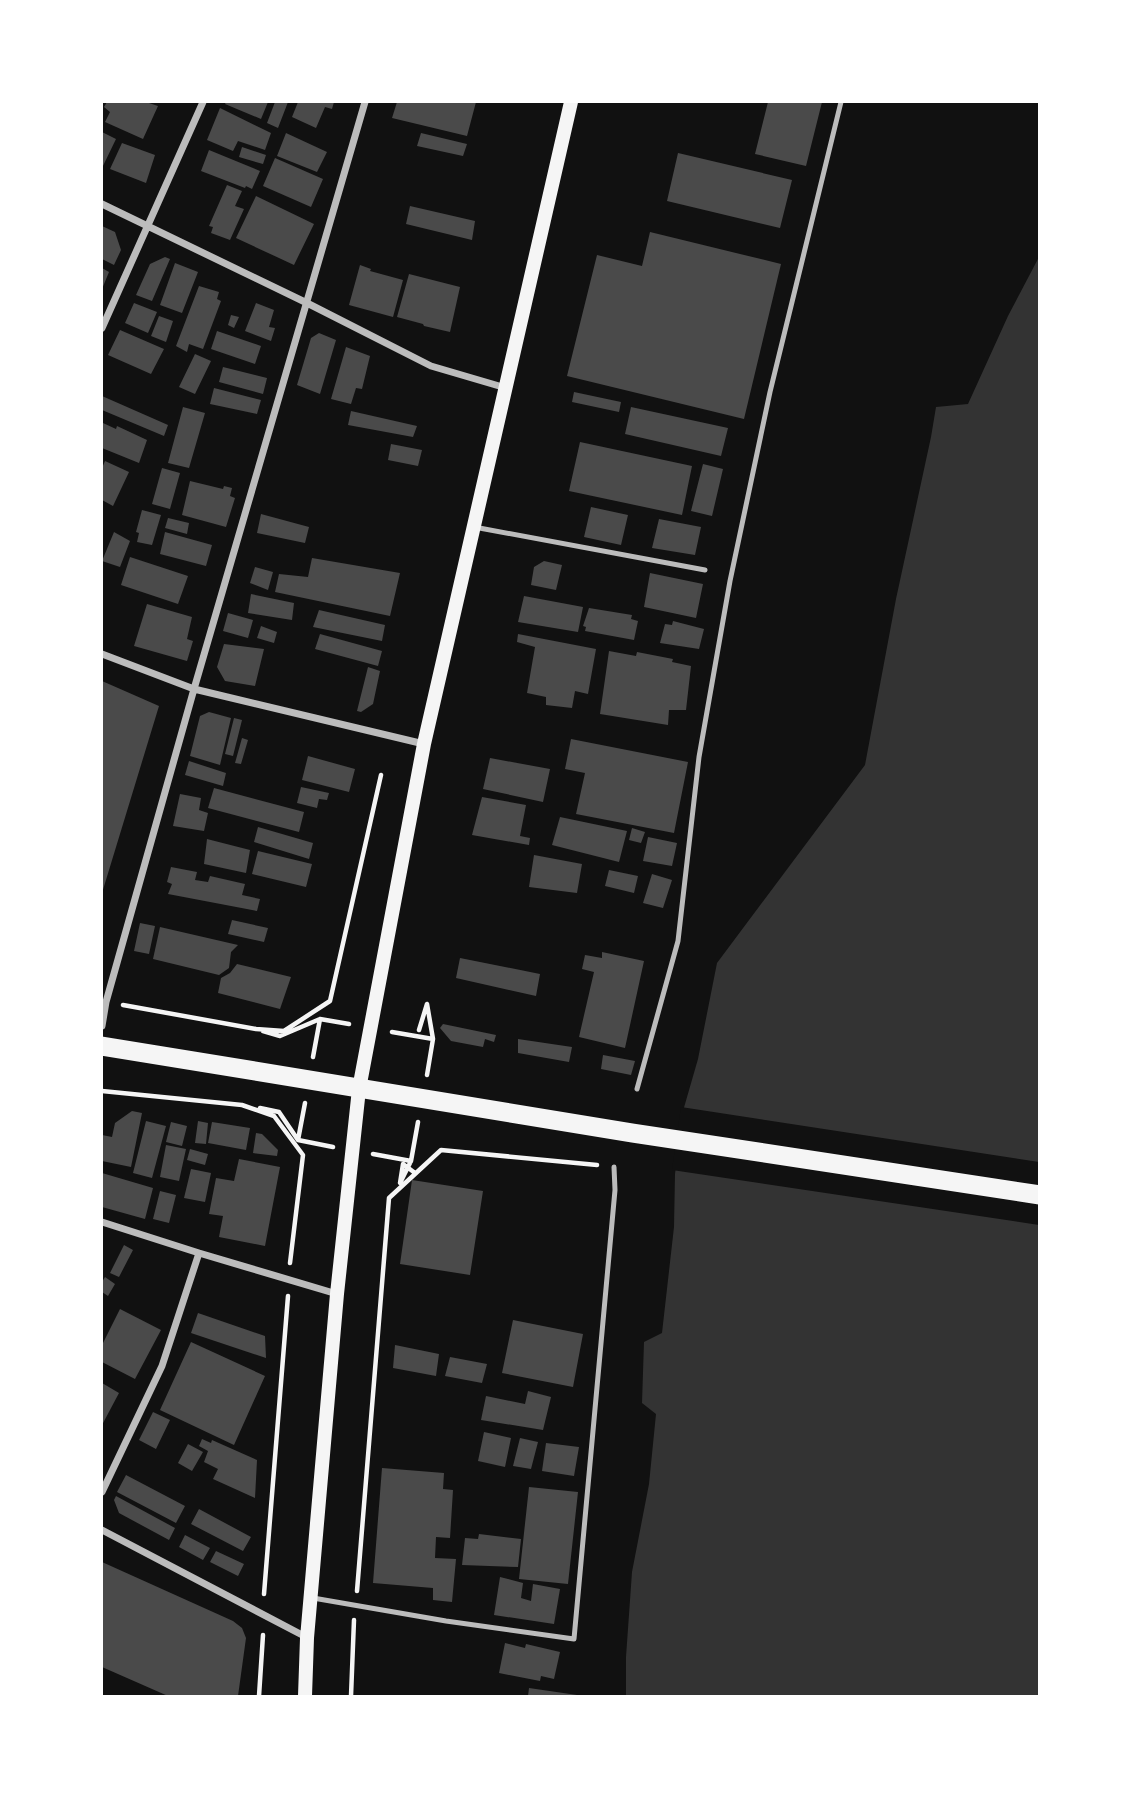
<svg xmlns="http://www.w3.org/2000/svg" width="1141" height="1798" viewBox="0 0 1141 1798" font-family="'Fira Sans',sans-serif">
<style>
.water{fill:#333}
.pier{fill:#111}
.building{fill:#4a4a4a}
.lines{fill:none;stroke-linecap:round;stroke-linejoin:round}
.path{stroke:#f5f5f5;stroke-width:4.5}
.service{stroke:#bcbcbc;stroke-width:5}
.minor{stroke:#bcbcbc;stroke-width:7}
.secondary{stroke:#f5f5f5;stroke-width:14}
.trunk{stroke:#f5f5f5;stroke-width:19}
</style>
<rect width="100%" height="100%" fill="#111"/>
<path class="water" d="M1039 257V1696H626V1657L632 1572 649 1484 656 1414 642 1403 644 1342 662 1333 674 1227 675 1174 683 1111 698 1059 717 963 865 765 896 599 931 437 936 407 968 404 1008 316Z"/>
<path class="pier" d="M681 1107 1039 1162V1225L672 1170Z"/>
<path class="building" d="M107 102H146L158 106 143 139 105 122 110 112 104 107Z
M226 102H268L261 119 225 104Z
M275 102H288L278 128 267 123Z
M298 102H334L332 109 325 107 316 128 292 117Z
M397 102H476L467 136 392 118Z
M768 102H822L806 166 755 154Z
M220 108 271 133 265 150 238 141 233 151 207 140Z
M102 132 116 139 102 168Z
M286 133 327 152 317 172 277 156Z
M421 133 467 144 463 156 417 146Z
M122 143 155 155 146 183 110 169Z
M242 147 266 155 263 164 239 157Z
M209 150 260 171 252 189 246 186 245 188 201 171Z
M678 153 792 180 780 228 667 201Z
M275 158 323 179 311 207 263 186Z
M227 185 242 191 235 206 244 209 230 240 211 233 213 227 209 226Z
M256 196 314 224 294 265 236 238Z
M410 206 475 221 472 240 406 224Z
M102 226 115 232 121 250 114 265 102 259Z
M650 232 781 264 744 419 567 376 597 255 642 266Z
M165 257 170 259 152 301 136 295 150 264Z
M175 263 198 272 182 313 160 305Z
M360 265 371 269 370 271 403 280 393 317 349 305Z
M102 268 109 272 102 289Z
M409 274 460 287 450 332 424 326 423 324 397 317Z
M199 286 219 292 217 299 221 301 203 349 189 344 187 352 176 346Z
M134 303 157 312 148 333 125 323Z
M256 303 274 310 269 327 275 328 271 341 245 331Z
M231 315 239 317 234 328 228 325Z
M159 316 173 321 166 342 151 336Z
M120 330 164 349 151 374 108 355Z
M217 331 261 346 255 364 211 349Z
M319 333 336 340 320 394 297 385 311 338Z
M346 347 370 356 362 389 356 388 351 404 331 399Z
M195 354 211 361 195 394 179 387Z
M223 367 267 378 263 394 219 382Z
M214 388 261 400 257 414 210 404Z
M574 392 621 402 619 412 572 402Z
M102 396 168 425 164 436 102 410Z
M183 407 205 413 189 468 168 463Z
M631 407 728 428 721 456 625 434Z
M351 411 417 426 413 437 348 425Z
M103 423 116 429 117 426 147 440 139 463 102 448V427Z
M580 442 692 466 682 515 569 491Z
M391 444 422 450 418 466 388 460Z
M105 461 129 472 113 506 102 500V468Z
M703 464 723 469 712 516 691 511Z
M162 468 180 473 170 509 152 504Z
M190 481 223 489 224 486 232 488 230 496 235 498 226 527 182 515Z
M591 507 628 515 621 545 584 537Z
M142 510 161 515 152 545 137 542 139 533 136 532Z
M261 514 309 527 305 543 257 533Z
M168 518 189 523 187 534 165 528Z
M659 519 701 527 695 555 652 548Z
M114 532 130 541 120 567 102 561Z
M165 532 212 545 206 566 160 554Z
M130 557 188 576 178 604 121 585Z
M312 558 400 573 390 616 275 592 279 574 308 577Z
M544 561 562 565 556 590 531 585 534 567Z
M255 567 273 572 268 590 250 583Z
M650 573 703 584 696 618 644 607Z
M251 594 294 603 292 620 248 613Z
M524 596 583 607 578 632 518 622Z
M147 604 192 617 187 639 193 641 187 661 134 646Z
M589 608 632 615 631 619 638 621 634 640 585 631 586 627 583 626Z
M319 610 385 625 382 641 313 627Z
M228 613 253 620 248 638 223 631Z
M673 621 704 629 699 649 660 643 665 624 672 625Z
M261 626 277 632 274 643 257 638Z
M320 634 382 651 378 666 315 649Z
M518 634 596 649 588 694 575 691 572 708 546 705V697L527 693 535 647 517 642Z
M224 644 264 649 255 686 225 681 217 667Z
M609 651 636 656 637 652 673 659 672 662 691 666 686 710H669L668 725 600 714Z
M368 667 380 671 373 704 361 712 357 711Z
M102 681 159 706 102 893Z
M209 712 231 718 220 765 190 756 200 716Z
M234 718 242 720 233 756 225 754Z
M242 738 248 740 241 764 235 763Z
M571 739 688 762 674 833 576 814 585 773 565 769Z
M308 756 355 769 349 792 302 780Z
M490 758 550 769 543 802 483 789Z
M189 761 226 773 223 786 185 775Z
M301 787 329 793 327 800 319 799 317 808 297 803Z
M214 788 304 812 299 832 208 808Z
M180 794 201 798 199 810 208 813 204 831 173 826Z
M482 797 526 805 520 836 530 838 529 845 472 835Z
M560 817 627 831 619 862 552 845Z
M258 827 313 843 309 859 254 842Z
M632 828 645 832 641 843 629 840Z
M648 837 677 843 672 866 643 861Z
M207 839 250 850 246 873 204 864Z
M258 851 312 864 306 887 252 874Z
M534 855 582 864 577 893 529 887Z
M171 867 197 872 195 880 208 882 210 876 245 884 242 895 260 899 257 911 168 894 172 884 167 882Z
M609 870 638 876 634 893 605 886Z
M652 874 672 880 663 908 643 903Z
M232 920 268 928 264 942 228 934Z
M140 923 155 926 149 954 134 951Z
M160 927 238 945 231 952 229 968 219 975 153 959Z
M602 952 644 961 625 1048 579 1037 594 972 582 969 585 955 602 958Z
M460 958 540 974 536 996 456 978Z
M237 964 291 977 280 1009 218 993 221 978 230 973Z
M443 1024 496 1035 494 1042 485 1039 483 1047 451 1041 440 1028Z
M518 1039 572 1047 569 1062 518 1053Z
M603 1055 635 1061 631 1075 601 1069Z
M132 1111 142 1113 131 1167 102 1161V1135L112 1137 115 1123Z
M146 1121 166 1126 152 1178 133 1173Z
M198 1121 208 1123 206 1144 195 1143Z
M171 1122 187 1126 182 1146 166 1142Z
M212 1122 250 1128 246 1150 208 1143Z
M256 1133 262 1134 278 1150 277 1156 253 1153Z
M166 1145 186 1149 179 1181 160 1177Z
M190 1149 208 1154 205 1165 187 1160Z
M239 1159 280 1167 265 1246 219 1237 223 1216 209 1214 216 1178 234 1181Z
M191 1169 211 1173 205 1202 184 1198Z
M102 1173 153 1188 145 1219 102 1207Z
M412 1180 483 1191 470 1275 400 1264Z
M160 1191 176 1195 169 1223 153 1219Z
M124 1245 133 1250 119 1277 110 1273Z
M105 1277 115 1284 108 1296 102 1292V1282Z
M120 1309 161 1330 135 1379 102 1362V1345Z
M198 1313 265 1336 266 1358 191 1333Z
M513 1320 583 1334 573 1387 502 1373Z
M191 1342 265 1376 234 1445 160 1410Z
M395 1345 439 1354 436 1376 393 1368Z
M450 1357 487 1364 482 1383 445 1376Z
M102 1383 119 1393 102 1425Z
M528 1391 551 1397 543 1430 481 1420 486 1396 525 1404Z
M153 1412 170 1420 156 1449 139 1440Z
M484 1432 511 1438 505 1467 478 1461Z
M520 1438 538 1442 531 1469 513 1466Z
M202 1439 211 1443 212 1440 257 1460 255 1498 213 1479 218 1469 204 1462 208 1451 199 1446Z
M546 1443 579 1447 574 1476 542 1471Z
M188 1444 203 1452 192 1471 178 1463Z
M382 1468 444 1473 443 1489 453 1490 450 1538 436 1537 435 1558 456 1559 452 1602 433 1600V1588L373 1583Z
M126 1475 185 1506 176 1523 117 1492Z
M529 1487 578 1492 568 1584 519 1579Z
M116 1496 175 1528 169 1540 119 1513 114 1500Z
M199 1509 251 1537 243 1551 191 1524Z
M479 1534 521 1539 518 1567 462 1565 465 1538 478 1539Z
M185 1535 210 1548 203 1560 179 1547Z
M216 1551 244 1564 238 1576 210 1562Z
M102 1562 233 1621 242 1628 246 1638 238 1696H168L102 1667Z
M500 1577 523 1583 521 1598 531 1601 533 1584 560 1589 554 1624 494 1615Z
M505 1643 525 1648 526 1644 560 1652 554 1679 541 1676 540 1681 499 1673Z
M529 1688 577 1695V1696H528Z"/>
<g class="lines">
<path class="path" d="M123 1005 256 1029 284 1031 330 1001 381 775
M419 1030 427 1004 433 1039
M263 1031 280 1036 320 1019
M392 1032 433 1039 427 1075
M313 1057 320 1019 349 1024
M102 1091 242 1105 274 1116 303 1155 290 1263
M260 1108 279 1112 298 1140 333 1147
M298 1140 305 1103
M373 1154 411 1161 418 1122
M411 1161 400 1183 403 1164 415 1173
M357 1591 389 1198 441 1150 597 1165
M264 1594 288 1296
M259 1696 263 1635
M351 1696 354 1620"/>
<path class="service" d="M474 527 705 570
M637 1089 678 941 699 757 730 581 770 392 841 102
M313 1598 446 1621 574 1639 615 1190 614 1167"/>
<path class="minor" d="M102 204 307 303 431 366 506 388
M102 328 203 102
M102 654 194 689 424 744
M102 1026 106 1002 194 689 365 102
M102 1222 199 1253 337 1294
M102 1492 162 1366 199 1253
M102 1530 306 1637"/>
<path class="secondary" d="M305 1696 307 1638 337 1294 359 1089 424 744 571 102"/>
<path class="trunk" d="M102 1046 633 1133 1040 1195"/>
</g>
<rect width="1141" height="1798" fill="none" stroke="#ffffff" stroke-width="206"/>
</svg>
